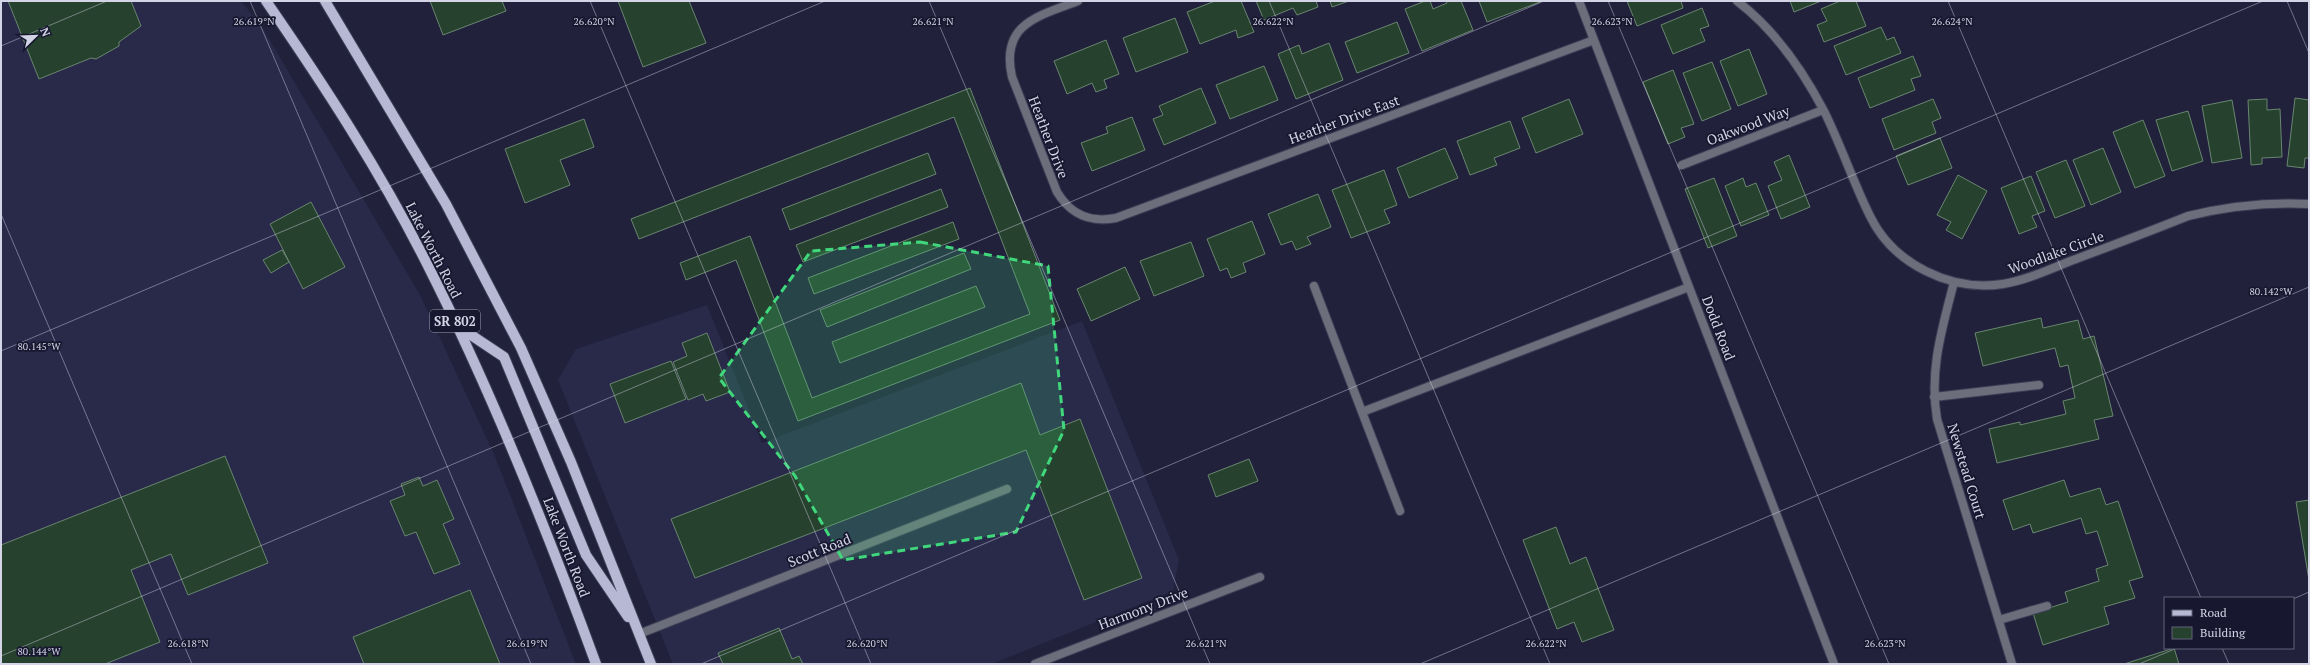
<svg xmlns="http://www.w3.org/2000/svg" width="2310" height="665" viewBox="0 0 2310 665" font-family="'PT Serif',serif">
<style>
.built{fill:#292949}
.building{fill:#26412e;stroke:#698670}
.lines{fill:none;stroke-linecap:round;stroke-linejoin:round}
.street-casing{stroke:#3d3e56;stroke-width:10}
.primary-casing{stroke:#3d3e56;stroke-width:12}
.street{stroke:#6c6e7b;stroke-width:8}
.primary{stroke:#b6b8d4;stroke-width:10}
.marked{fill:#41d77c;fill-opacity:0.2;stroke:#41d77c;stroke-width:3;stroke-dasharray:8 5;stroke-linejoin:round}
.ticks{fill:none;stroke:#d3d5e6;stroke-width:1;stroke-opacity:0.45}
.labels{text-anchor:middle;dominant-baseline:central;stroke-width:3.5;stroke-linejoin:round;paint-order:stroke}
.shield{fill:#171730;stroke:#9b9caf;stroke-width:1}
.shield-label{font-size:13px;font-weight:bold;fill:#d3d5e6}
.street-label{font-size:14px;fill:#d3d5e6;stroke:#171730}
.ticks-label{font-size:10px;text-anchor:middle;fill:#d3d5e6;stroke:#171730;stroke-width:3.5;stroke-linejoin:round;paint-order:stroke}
</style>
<rect width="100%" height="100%" fill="#21213b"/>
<path class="built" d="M1 1H241L262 27 420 295 494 454 576 664H1Z
M707 305 762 443 1082 321 1179 560 1173 591 992 664H673L558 380 576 349Z"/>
<path class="building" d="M8 1H131L141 26 119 42V46L96 59 91 58 39 79Z
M430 1H502L506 11 443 35Z
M618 1H689L706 43 643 67Z
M1215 1H1241L1254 32 1238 38 1236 30 1200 44 1187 12Z
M1256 1H1316L1318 7 1297 15 1293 8 1264 20Z
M1330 1H1349L1332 7Z
M1425 1H1430L1433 9 1447 3 1446 1H1461L1473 30 1422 51 1405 9Z
M1479 1H1539L1540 2 1487 22Z
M1627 1H1681L1683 8 1637 26Z
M1790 1H1821L1794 12Z
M1840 1H1856L1866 26 1824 42 1817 25 1827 21 1821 9Z
M1702 8 1709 26 1700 29 1705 41 1673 54 1661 25Z
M1175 18 1188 52 1136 72 1123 38Z
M1397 22 1409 53 1357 73 1345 42Z
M1881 27 1887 40 1894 37 1901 53 1846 75 1834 46Z
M1106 40 1119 74 1104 80 1107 88 1096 92 1092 83 1067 94 1054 61Z
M1329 43 1343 80 1296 99 1278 54 1299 45 1302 54Z
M1749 49 1767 94 1738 106 1720 61Z
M1913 56 1921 76 1911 79 1915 90 1870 108 1858 78Z
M1712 62 1731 109 1702 121 1683 73Z
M1264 66 1278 100 1230 119 1216 85Z
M1673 70 1694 124 1681 128 1685 137 1668 144 1643 82Z
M970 88 1060 320 798 421 736 260 686 280 680 263 750 236 812 398 1030 314 954 117 639 239 631 219Z
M1201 88 1216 123 1164 145 1153 119 1163 115 1159 106Z
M2295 98 2309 100V158H2305L2304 168 2287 166Z
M1569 99 1583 134 1536 153 1522 118Z
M1933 99 1941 118 1932 122 1936 133 1894 150 1882 119Z
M2267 99V110L2280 109 2282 157 2262 158V164L2251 165 2248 100Z
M2232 100 2242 158 2212 163 2202 106Z
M2188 111 2203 161 2172 171 2156 120Z
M1132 117 1145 150 1092 171 1081 143 1108 133 1106 127Z
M584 119 594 147 560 160 570 185 525 203 505 149Z
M2143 120 2165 176 2135 188 2113 132Z
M1510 121 1520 148 1494 158 1497 165 1470 175 1457 141Z
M1940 138 1952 168 1908 185 1896 156Z
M1445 148 1458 178 1409 198 1397 168Z
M2103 148 2121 192 2091 205 2073 160Z
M928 153 936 174 790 230 782 209Z
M1789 155 1810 207 1781 219 1768 186 1782 180 1774 162Z
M2066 160 2085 206 2055 218 2036 172Z
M1384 170 1397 205 1384 210 1390 223 1351 238 1332 190Z
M1958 175 1987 191 1962 239 1946 230 1951 222 1937 215Z
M2031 176 2045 211 2032 216 2037 227 2019 234 2001 188Z
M1714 178 1737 236 1708 248 1685 189Z
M1743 178 1746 187 1756 183 1769 215 1741 226 1725 186Z
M941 189 948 207 803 262 796 245Z
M1318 194 1331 227 1307 237 1311 244 1296 250 1292 241 1281 245 1268 214Z
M311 202 345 267 303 289 270 224Z
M1252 221 1265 254 1243 263 1246 272 1231 278 1227 268 1220 271 1207 239Z
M953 222 959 239 814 294 808 278Z
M1191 242 1204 276 1154 296 1140 261Z
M282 250 289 262 271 273 263 260Z
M964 253 971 269 827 327 820 310Z
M1125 267 1140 299 1091 321 1077 289Z
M976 286 985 307 840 363 832 342Z
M2041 318 2043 328 2078 320 2083 339 2094 336 2113 416 2094 420 2099 439 1997 463 1989 429 2020 422V425L2066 414 2063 401 2075 398 2068 365 2060 367 2055 348 1983 366 1975 333Z
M707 333 730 392 706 401 703 394 688 400 673 362 687 356 682 343Z
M671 361 686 399 625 423 610 384Z
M1021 383 1040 435 1080 419 1142 578 1084 600 1026 450 695 578 671 519Z
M225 456 268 563 188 595 171 554 131 570 160 642 105 664H1V545Z
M1249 459 1258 481 1216 497 1208 475Z
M419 477 423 486 437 480 454 519 443 524 460 564 434 574 416 532 405 536 390 501 405 495 401 484Z
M2064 480 2070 497 2100 488 2106 505 2118 501 2143 577 2129 581 2135 598 2104 607 2109 624 2043 645 2033 613 2068 602 2065 592 2099 581 2096 569 2108 565 2097 531 2086 534 2081 518 2033 533 2030 524 2013 530 2003 500Z
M2309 500V580L2296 502Z
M1556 527 1570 564 1586 557 1614 630 1582 642 1574 622 1557 629 1523 540Z
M470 590 500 664H364L353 637Z
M779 628 792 659 799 656 803 664H723L718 653Z
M2174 648 2179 664H2124Z"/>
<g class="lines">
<g class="street-casing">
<path id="street" d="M1078 1C1038 16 1000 24 1012 77L1057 192C1071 215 1090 223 1116 218L1594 40
M1579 1 1834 664
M1737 1C1774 29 1803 71 1824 111 1841 145 1853 182 1870 216 1893 264 1951 292 2003 284 2028 280 2052 268 2076 259 2113 245 2151 231 2188 216 2229 206 2267 202 2309 204
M1682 165 1823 110
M1954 282C1942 329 1929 370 1937 419L2012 664
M1314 286 1362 412 1689 287
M1934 397 2039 385
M1362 412 1400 511
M1999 620 2047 606
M639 634 1007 489
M1035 664 1260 577"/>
</g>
<g class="primary-casing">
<path id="primary" d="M266 1C324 85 380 171 426 262 492 392 546 527 596 664
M325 1 446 204 521 348 571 462 651 664
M459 327 504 357 586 555 628 617"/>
</g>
<use href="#street" class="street"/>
<use href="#primary" class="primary"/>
</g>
<path class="marked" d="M920 242 1048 266 1064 430 1016 532 843 560 795 476 719 378 811 251Z"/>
<path class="ticks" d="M250 1 531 664M590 1 871 664M929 1 1210 664M1269 1 1550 664M1608 1 1889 664M1948 1 2201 598M2287 1 2309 53M1 46 107 1M1 214 192 664M1 351 825 1M2293 599 2309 592M2222 648 2229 664M1 656 1544 1M701 664 2263 1M1420 664 2309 287M2139 664 2177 648"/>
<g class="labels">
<rect class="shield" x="430" y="310" width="50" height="22" rx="3"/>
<g class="shield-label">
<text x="455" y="321">SR 802</text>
</g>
<g class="street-label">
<text transform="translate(1344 119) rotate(-20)">Heather Drive East</text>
<text transform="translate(1748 125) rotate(-21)">Oakwood Way</text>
<text transform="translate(1049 137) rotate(69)">Heather Drive</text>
<text transform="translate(434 250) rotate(63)">Lake Worth Road</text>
<text transform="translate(2056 252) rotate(-20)">Woodlake Circle</text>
<text transform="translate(1719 328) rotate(69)">Dodd Road</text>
<text transform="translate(1967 471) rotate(73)">Newstead Court</text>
<text transform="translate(567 547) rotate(69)">Lake Worth Road</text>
<text transform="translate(819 550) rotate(-22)">Scott Road</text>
<text transform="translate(1143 608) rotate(-21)">Harmony Drive</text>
</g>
</g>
<g class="ticks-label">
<text x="254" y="25">26.619°N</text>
<text x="594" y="25">26.620°N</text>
<text x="933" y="25">26.621°N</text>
<text x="1273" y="25">26.622°N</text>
<text x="1612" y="25">26.623°N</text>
<text x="1952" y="25">26.624°N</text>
<text x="2271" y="295">80.142°W</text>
<text x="39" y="350">80.145°W</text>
<text x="188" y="647">26.618°N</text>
<text x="527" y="647">26.619°N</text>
<text x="867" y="647">26.620°N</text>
<text x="1206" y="647">26.621°N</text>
<text x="1546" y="647">26.622°N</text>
<text x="1885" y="647">26.623°N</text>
<text x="39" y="655">80.144°W</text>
</g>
<rect width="2310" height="665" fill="none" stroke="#d3d5e6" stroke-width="4"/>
<rect x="2164" y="597" width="130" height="52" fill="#171730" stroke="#626379"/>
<rect x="2172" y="610" width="20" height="6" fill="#b6b8d4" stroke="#626379"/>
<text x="2200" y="617" font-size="12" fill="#d3d5e6">Road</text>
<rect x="2172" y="627" width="20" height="12" fill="#26412e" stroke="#626379"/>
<text x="2200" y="637" font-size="12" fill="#d3d5e6">Building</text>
<g transform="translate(36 36) rotate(67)" stroke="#171730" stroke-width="3" paint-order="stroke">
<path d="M0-3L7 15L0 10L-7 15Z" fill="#d3d5e6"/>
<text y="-6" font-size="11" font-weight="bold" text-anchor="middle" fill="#d3d5e6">N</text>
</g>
</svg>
